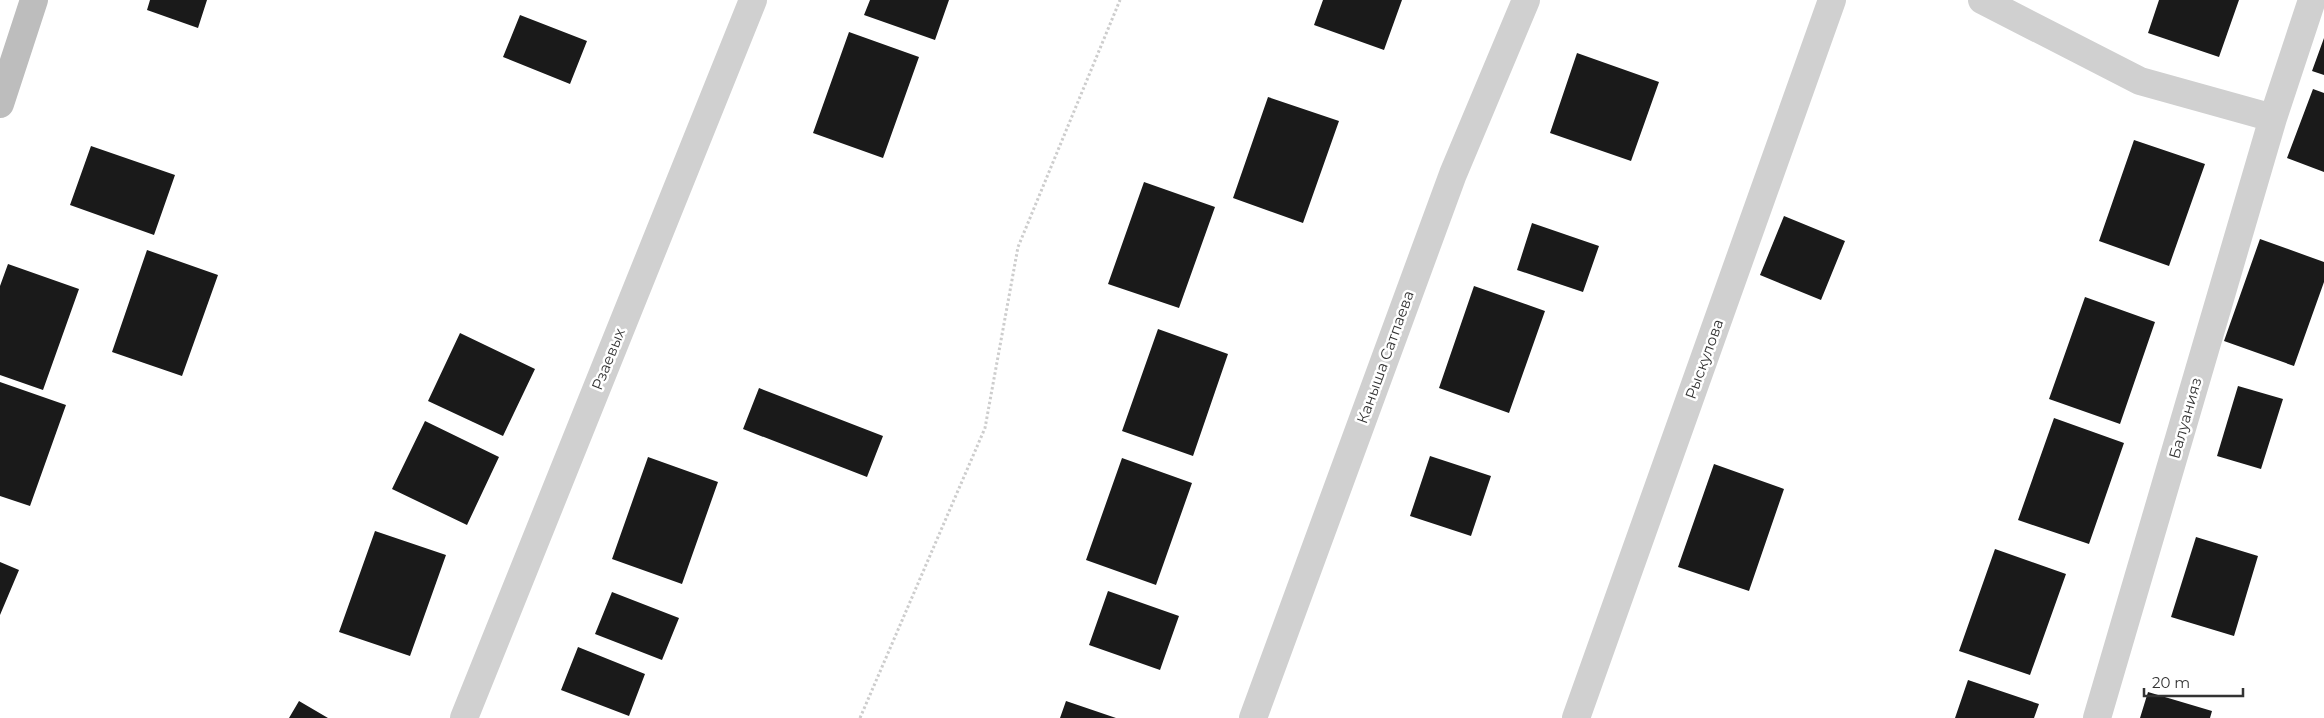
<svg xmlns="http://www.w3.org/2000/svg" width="2324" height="718" viewBox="0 0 2324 718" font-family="Montserrat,sans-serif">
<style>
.building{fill:#1a1a1a}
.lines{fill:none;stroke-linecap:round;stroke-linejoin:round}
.path{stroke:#cdcdcd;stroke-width:3;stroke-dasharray:2.5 2.5;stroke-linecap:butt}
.street{stroke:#d0d0d0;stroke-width:28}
.secondary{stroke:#bdbdbd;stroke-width:28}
.labels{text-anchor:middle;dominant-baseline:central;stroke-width:5;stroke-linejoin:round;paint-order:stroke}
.street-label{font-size:15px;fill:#333;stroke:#fff}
</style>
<rect width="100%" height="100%" fill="#fff"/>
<path class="building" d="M150 0H207L198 28 147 10Z
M870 0H949L935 40 864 15Z
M1323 0H1402L1384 50 1314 25Z
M2159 0H2239L2219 57 2148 33Z
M520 15 587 41 570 84 503 57Z
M849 32 919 57 883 158 813 133Z
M2324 38V75L2312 71Z
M1577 53 1659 82 1631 161 1550 133Z
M2313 89 2324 93V172L2287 158Z
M1268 97 1339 121 1303 223 1233 198Z
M2134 140 2205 164 2169 266 2099 241Z
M91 146 175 175 154 235 70 205Z
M1144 182 1215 207 1179 308 1108 284Z
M1784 216 1845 241 1821 300 1760 275Z
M1532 223 1599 246 1583 292 1517 270Z
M2260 239 2324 262V282L2294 366 2224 341Z
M147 250 218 275 182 376 112 352Z
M8 264 79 289 43 390 0 375V286Z
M1474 286 1545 311 1509 413 1439 388Z
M2085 297 2155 322 2120 424 2049 399Z
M1158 329 1228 354 1193 456 1122 431Z
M460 333 535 369 503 436 428 401Z
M0 382 66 405 30 506 0 496Z
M2238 386 2283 399 2261 469 2217 456Z
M759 388 883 436 867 477 743 429Z
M2054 418 2124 443 2089 544 2018 520Z
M425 421 499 457 467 525 392 489Z
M1430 456 1491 476 1471 536 1410 516Z
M648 457 718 482 682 584 612 559Z
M1122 458 1192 483 1156 585 1086 560Z
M1714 464 1784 489 1749 591 1678 567Z
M375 531 446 555 410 656 339 632Z
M2196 537 2258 556 2234 636 2171 617Z
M1995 549 2066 574 2030 675 1959 651Z
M0 562 19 570 0 615Z
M1108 591 1179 616 1160 670 1089 645Z
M612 592 679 618 662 660 595 634Z
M578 647 645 674 629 716 561 690Z
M1968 680 2039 704 2034 718H1955Z
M2148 692 2212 711 2210 718H2140Z
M299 701 328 718H289Z
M1066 701 1116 718H1060Z"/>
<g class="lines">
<path class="path" d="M860 718 985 428 1018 247 1120 0"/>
<path class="street" d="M1982 0 2140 81 2273 118 2312 0
M464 718 753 0
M1253 718 1453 174 1526 0
M1576 718 1832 0
M2097 718 2273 118"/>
<path class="secondary" d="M0 104 34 0"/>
</g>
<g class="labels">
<g class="street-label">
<text transform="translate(1385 357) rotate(-70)">Каныша Сатпаева</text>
<text transform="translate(608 359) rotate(-68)">Рзаевых</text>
<text transform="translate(1704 359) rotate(-70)">Рыскулова</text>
<text transform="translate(2185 418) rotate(-74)">Балуанияз</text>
</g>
</g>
<path d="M2144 688v8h99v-8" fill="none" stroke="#333333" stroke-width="2.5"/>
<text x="2152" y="688" font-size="15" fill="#333333" stroke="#ffffff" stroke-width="4" paint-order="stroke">20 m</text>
</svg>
